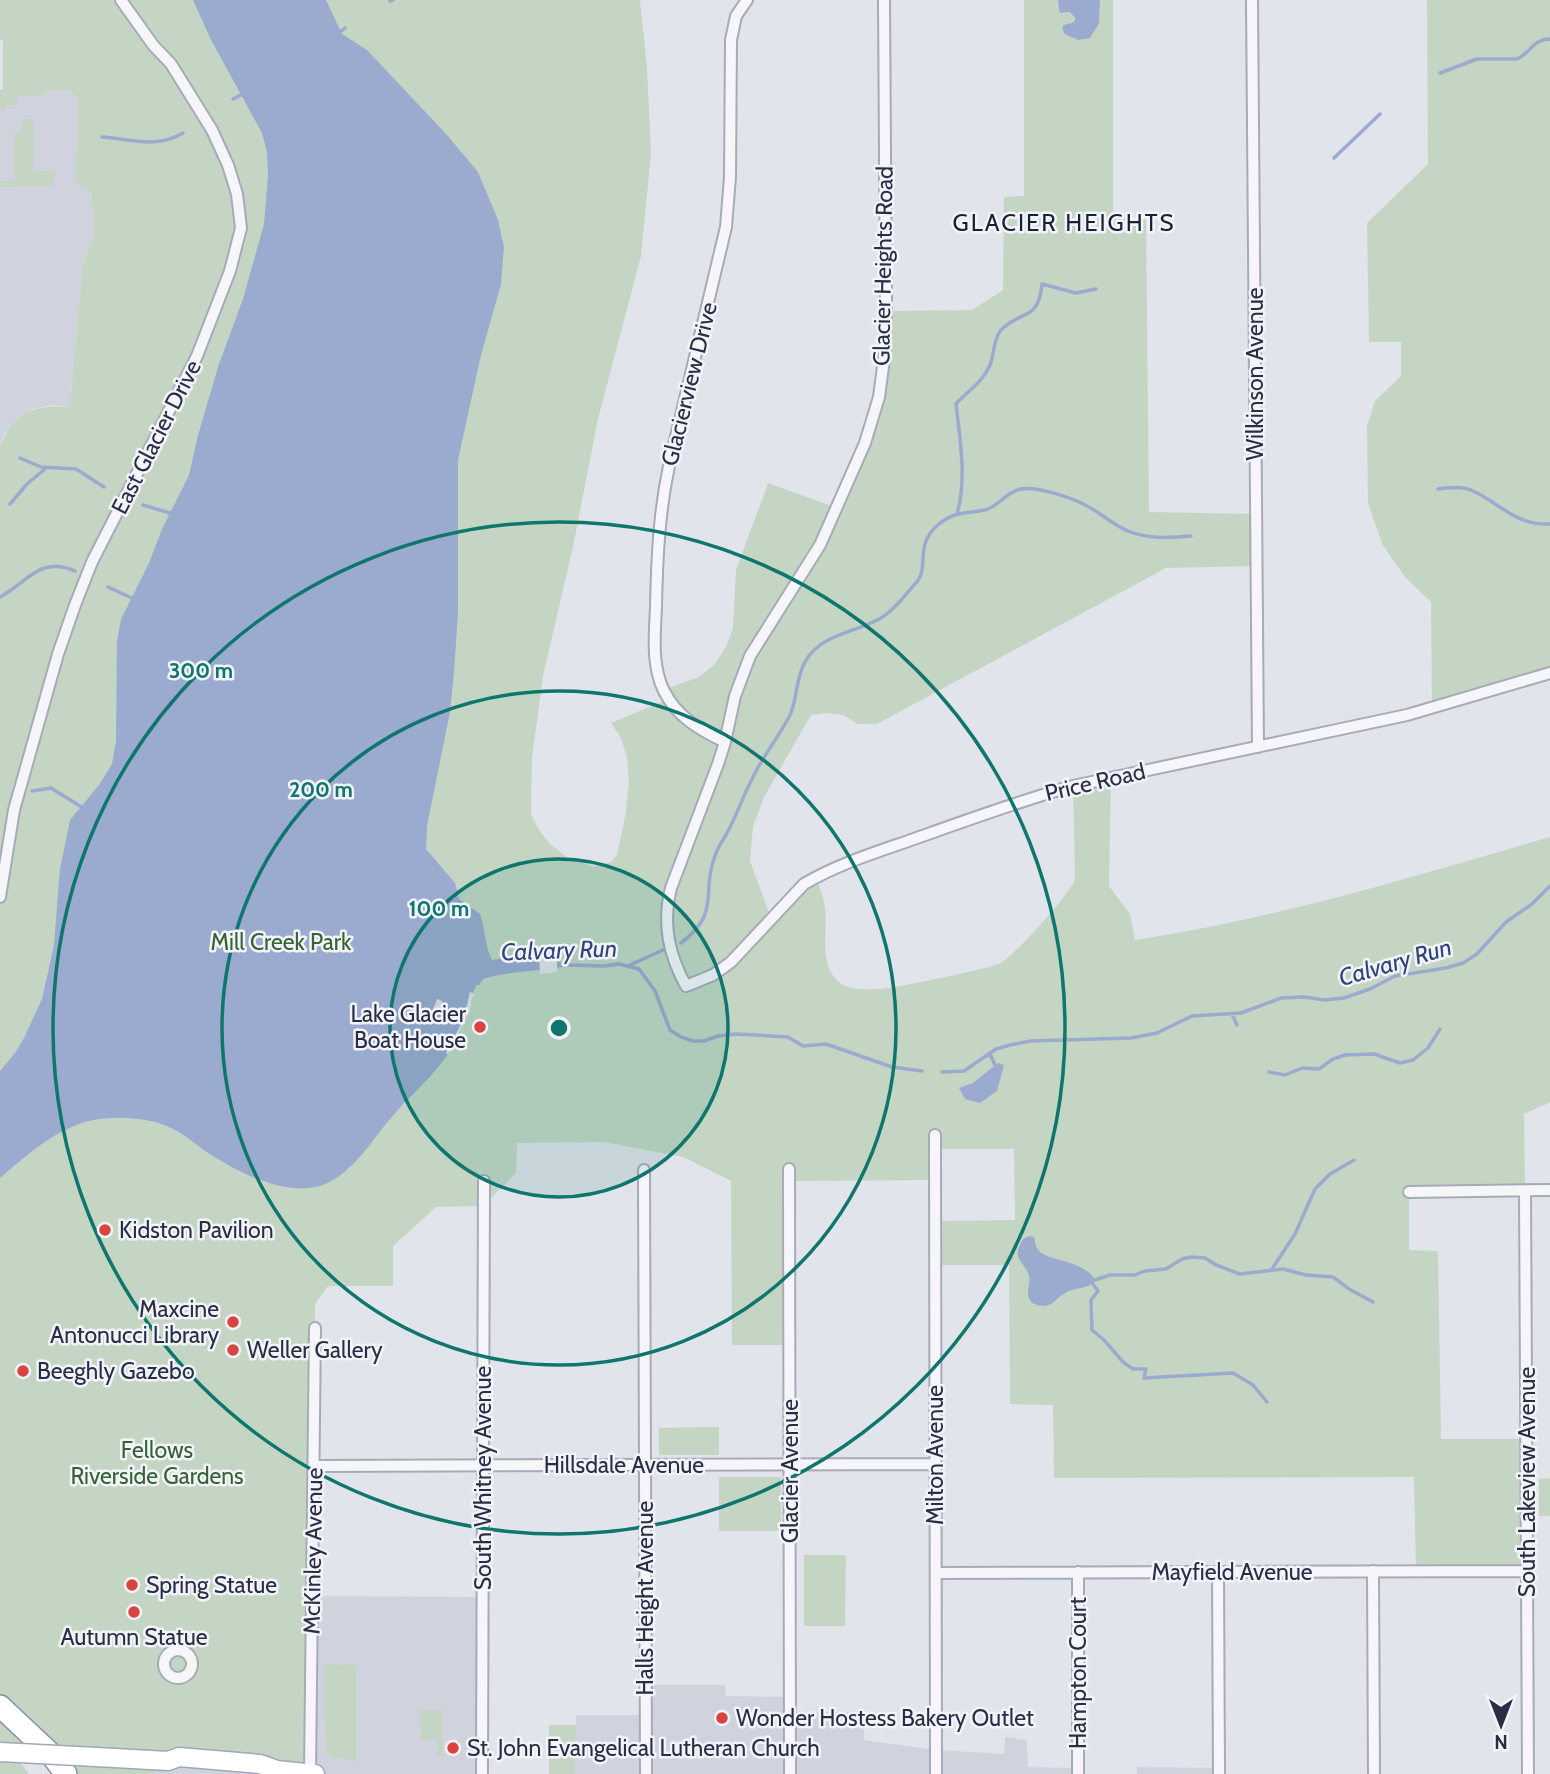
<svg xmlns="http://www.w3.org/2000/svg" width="1550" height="1774" viewBox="0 0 1550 1774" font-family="Cabin,sans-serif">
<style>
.built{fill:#d0d3de}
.green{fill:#c4d6c3}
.water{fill:#9baacf}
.pier{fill:#e2e4ec}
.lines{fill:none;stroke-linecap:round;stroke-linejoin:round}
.stream{stroke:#9baacf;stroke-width:3.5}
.minor-casing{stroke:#a7aab7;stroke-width:14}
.primary-casing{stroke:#a1a6b9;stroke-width:21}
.motorway-casing{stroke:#888ea4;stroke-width:24}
.minor{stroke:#f6f6fa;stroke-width:10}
.primary{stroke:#fff;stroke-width:18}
.motorway{stroke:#fff;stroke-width:21}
.primary-bridge-casing{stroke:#a1a6b9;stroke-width:21;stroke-linecap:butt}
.primary-bridge{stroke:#fff;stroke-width:18}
.ring{fill:none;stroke:#0f766e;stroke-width:3.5}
.poi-dot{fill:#da443e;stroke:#f3f4f9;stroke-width:2.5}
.labels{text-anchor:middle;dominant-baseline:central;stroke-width:5;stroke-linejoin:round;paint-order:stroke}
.street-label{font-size:23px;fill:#292e46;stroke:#f3f4f9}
.park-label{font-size:23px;fill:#356335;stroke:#f3f4f9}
.poi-label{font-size:23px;fill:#292e46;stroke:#f3f4f9;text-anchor:start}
.neighbourhood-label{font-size:24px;letter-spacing:2px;fill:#1b1f37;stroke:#f3f4f9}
.water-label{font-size:24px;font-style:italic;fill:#2f437e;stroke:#f3f4f9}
.centre{fill:#0f766e;stroke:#f3f4f9;stroke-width:3.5}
.ring-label{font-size:21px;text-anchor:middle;font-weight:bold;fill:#0f766e;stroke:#f3f4f9;stroke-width:5;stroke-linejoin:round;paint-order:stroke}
</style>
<rect width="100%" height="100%" fill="#e2e4ec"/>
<path class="built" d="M0 90H70L78 100 79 117 94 213 95 232 82 268 70 407 52 405 33 409 18 418 4 434 0 447Z
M312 1596 482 1597V1774H154V1760Z
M646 1685H725L726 1696 790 1697V1712H864V1740L936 1750 1004 1754 1005 1737 1027 1740 1028 1767 1078 1768V1774H575L576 1715H645Z
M1137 1767 1219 1768V1774H1137Z"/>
<path class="green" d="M0 0H640L647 67 651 154 641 256 598 419 573 547 543 676 532 758 531 814 539 830 550 844 567 857 593 867 611 862 617 855 625 817 629 783 627 757 621 738 611 723 668 699 663 690 699 677 715 664 726 647 733 628 736 570 768 483 837 508 874 417 886 311 972 310 1003 290 1004 197 1024 196V0H1058L1061 13 1070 12 1075 15 1074 22 1069 23 1090 38 1099 24 1100 0H1113V218L1146 219 1149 512 1256 514V566L1166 568 877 724H858L843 715 826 713 811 715 764 797 753 827 750 861 771 918 816 877C819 887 824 897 825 908 828 932 818 965 840 983 850 991 870 989 881 989 894 988 993 968 1001 963 1020 950 1065 899 1075 880L1073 786 1111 778 1109 886 1130 914 1135 940C1276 919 1414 876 1550 837V1102L1524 1114 1525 1191 1409 1192V1250L1438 1251 1441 1439H1527V1571H1416L1414 1477 1054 1478 1053 1405 1010 1404 1009 1265H935V1221L1015 1220 1014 1149H935V1180L789 1181V1345H732L731 1181 683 1157 604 1142 517 1143 516 1173 483 1206 436 1207 393 1246V1286H328L315 1304 310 1774 154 1760V1774H66L51 1755 13 1754 29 1774H0V447C12 412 36 404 70 407L82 268 95 232 91 192 76 182 78 100 70 90H45L44 96H17V105H6V109H0V90L3 89V41L0 40Z
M1427 0H1550V673L1432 708 1431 602 1405 577 1382 544 1368 503 1367 426 1375 401 1401 376V342H1369L1367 223 1428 164Z
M22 119H33V171H54L53 186 0 187V181H15V132H21Z
M719 1427V1455H659V1428Z
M719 1477H781V1531H719Z
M1550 1478V1516H1539V1479Z
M804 1555H846L845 1626H804Z
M324 1664 356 1665V1761L329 1756 325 1752Z
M420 1710H442L443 1756H437V1740H421Z
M549 1725H576L575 1774H549Z"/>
<path class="water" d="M193 0H326L342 34 367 50 447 135 478 172 498 220 504 247 501 284 480 359 458 460V613L454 672 450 712 427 826 426 849 455 883 459 899 480 914C486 932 484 943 492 960L516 956 540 958 572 965C542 972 513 970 483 979L479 985H476L473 993 470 992 464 1018 446 1053 448 1054C432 1078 409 1096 391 1118 373 1139 357 1166 333 1180 297 1202 245 1176 213 1156 199 1148 188 1136 173 1129 151 1117 114 1115 89 1121 54 1130 27 1155 0 1178V1071L15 1053 24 1038 42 999 54 945 60 869 70 820 99 785 112 764 116 741 117 641 121 619 149 563 162 529 189 475 198 435 219 364 243 299 264 224 268 176 267 152 262 133 211 40Z
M1058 0H1100L1099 24 1090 38 1078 40 1065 34 1062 28 1064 25 1074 22 1075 18 1070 12 1061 13 1059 10Z
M998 1063 1004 1065 997 1091 980 1103 965 1099 959 1088 973 1083Z
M1029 1236 1034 1237C1035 1241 1035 1245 1037 1248 1043 1262 1083 1258 1095 1280L1093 1284C1085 1288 1077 1288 1069 1291 1053 1298 1053 1312 1032 1303 1024 1294 1031 1287 1029 1276 1027 1268 1020 1263 1018 1256 1017 1249 1020 1245 1023 1239Z"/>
<path class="pier" d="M539 955 557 958V972L540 974Z
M470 992 476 995 472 997 470 1011 448 1054 446 1053 464 1019 440 1010 437 1014 432 1012 437 999 442 1001 441 1007 465 1015Z"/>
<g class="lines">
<path class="stream" d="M390 1 393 0
M340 32 345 28
M1440 73 1477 59H1517C1531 53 1533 39 1550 39
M233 99 241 95
M102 137C131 139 156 149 183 133
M1334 158 1380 114
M20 458 41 467 76 469 104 487
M1438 489C1449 488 1460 486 1471 490 1499 502 1515 526 1550 524
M10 504 27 484 45 469
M143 505 170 513
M957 514C967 479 960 440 956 404 967 391 982 383 989 367 995 356 992 341 1001 330 1021 309 1038 323 1042 284L1076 293 1096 289
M108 587 132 598
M0 597C28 582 39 556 75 571
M32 791 51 788 80 806
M681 943C722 912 700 893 716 853 720 843 727 835 731 825 739 809 745 792 753 777 763 756 778 738 789 717 798 700 795 679 805 662 821 633 856 633 881 618 894 611 905 595 915 584 926 573 921 558 925 544 929 530 944 517 959 514 970 511 980 513 990 508 1002 502 1007 492 1021 489 1037 486 1073 498 1087 506 1101 513 1113 525 1128 531 1147 539 1170 538 1191 536
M568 965 604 966 619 964 639 969 655 991 670 1030 681 1037 693 1041H704L718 1036 736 1034 788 1037 803 1046 826 1044 892 1067 922 1071
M630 965 665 949
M1232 1014 1237 1025
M990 1054 995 1065
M942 1072 964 1071 996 1049 1010 1045 1030 1041 1131 1038 1157 1033 1192 1016 1241 1013 1281 998 1304 997 1325 1000 1344 998 1370 989 1395 976 1446 968 1463 963 1477 954 1506 922 1532 904 1550 886
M1269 1072 1285 1075 1302 1068 1319 1069 1333 1059 1345 1055 1374 1054 1400 1063 1413 1060 1428 1048 1440 1029
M1272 1269 1295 1234 1315 1189 1330 1174 1354 1160
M1095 1280 1110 1275H1135L1145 1271 1166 1269 1182 1259 1191 1257 1205 1258 1216 1265 1240 1274 1283 1269 1306 1275 1333 1277 1349 1289 1373 1302
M1093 1284 1098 1291 1091 1300 1092 1330 1104 1340 1123 1362 1133 1369H1146L1144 1378 1233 1373 1253 1385 1267 1402"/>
<g class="minor-casing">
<path id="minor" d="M884 0 886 311 884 359 879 397 865 443 820 545 750 656 735 696 725 742 718 764 671 888C662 924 669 955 686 986L713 975 731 962 804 884C838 864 877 852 914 839 967 820 1019 801 1073 786L1407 715 1550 673
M1252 0 1258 747
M725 742C700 730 677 717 664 691 651 665 655 634 656 606 657 559 659 513 669 466L726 227 730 177 731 40 736 16 747 0
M0 897 14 810 58 654 75 605 92 562 197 356 230 271 241 228 237 194 228 165 212 130 171 64 153 45 121 0
M935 1135 936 1774
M789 1169 790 1774
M644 1170 646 1774
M1525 1191 1528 1774
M1409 1192 1550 1190
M313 1466 936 1464
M1373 1571 1374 1774
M1078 1572V1774
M1218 1572 1219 1774
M936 1573 1527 1571
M164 1664a14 14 0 1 1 28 0a14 14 0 1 1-28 0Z
M310 1774 315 1328
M482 1774 484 1181"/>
</g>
<g class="primary-casing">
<path id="primary" d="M115 1758 168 1761 179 1757 260 1764 277 1770 315 1774"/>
</g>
<g class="motorway-casing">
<path id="motorway" d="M0 1706 49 1752 66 1774"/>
</g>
<use href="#minor" class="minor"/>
<use href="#primary" class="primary"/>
<use href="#motorway" class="motorway"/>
<g class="primary-bridge-casing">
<path id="primary-bridge" d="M0 1752 115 1758"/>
</g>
<use href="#primary-bridge" class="primary-bridge"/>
</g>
<circle cx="559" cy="1028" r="169" fill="#0f766e" fill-opacity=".12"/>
<g class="ring">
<circle cx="559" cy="1028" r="169"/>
<circle cx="559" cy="1028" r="337"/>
<circle cx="559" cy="1028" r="506"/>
</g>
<g class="poi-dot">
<circle cx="480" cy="1027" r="7"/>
<circle cx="105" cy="1230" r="7"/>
<circle cx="233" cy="1322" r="7"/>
<circle cx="233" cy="1350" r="7"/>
<circle cx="23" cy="1371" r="7"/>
<circle cx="132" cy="1585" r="7"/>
<circle cx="134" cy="1612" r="7"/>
<circle cx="722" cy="1718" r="7"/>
<circle cx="453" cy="1748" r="7"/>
</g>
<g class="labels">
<g class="street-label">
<text transform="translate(883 266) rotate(-89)">Glacier Heights Road</text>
<text transform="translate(1255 374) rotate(-90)">Wilkinson Avenue</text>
<text transform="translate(689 384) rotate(-76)">Glacierview Drive</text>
<text transform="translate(156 437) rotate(-63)">East Glacier Drive</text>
<text transform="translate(1095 782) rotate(-13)">Price Road</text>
<text transform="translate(935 1455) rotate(-90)">Milton Avenue</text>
<text x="624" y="1465">Hillsdale Avenue</text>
<text transform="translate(790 1471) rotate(-90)">Glacier Avenue</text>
<text transform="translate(483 1478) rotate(-90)">South Whitney Avenue</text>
<text transform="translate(1527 1482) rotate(-90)">South Lakeview Avenue</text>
<text transform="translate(313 1551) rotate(-89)">McKinley Avenue</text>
<text x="1232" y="1572">Mayfield Avenue</text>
<text transform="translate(645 1598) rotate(-90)">Halls Height Avenue</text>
<text transform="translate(1078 1673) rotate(-90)">Hampton Court</text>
</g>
<g class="park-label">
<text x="281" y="942">Mill Creek Park</text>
<text x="157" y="1450">Fellows<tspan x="157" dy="26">Riverside Gardens</tspan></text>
</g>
<g class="poi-label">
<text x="466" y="1014" text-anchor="end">Lake Glacier<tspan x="466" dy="26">Boat House</tspan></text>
<text x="119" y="1230">Kidston Pavilion</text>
<text x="219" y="1309" text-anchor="end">Maxcine<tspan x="219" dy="26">Antonucci Library</tspan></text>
<text x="247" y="1350">Weller Gallery</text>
<text x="37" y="1371">Beeghly Gazebo</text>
<text x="146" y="1585">Spring Statue</text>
<text x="134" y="1637" text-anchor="middle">Autumn Statue</text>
<text x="736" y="1718">Wonder Hostess Bakery Outlet</text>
<text x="467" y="1748">St. John Evangelical Lutheran Church</text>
</g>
<g class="neighbourhood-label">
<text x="1064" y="222">GLACIER HEIGHTS</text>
</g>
<g class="water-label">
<text transform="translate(559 950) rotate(-2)">Calvary Run</text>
<text transform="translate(1395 962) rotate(-16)">Calvary Run</text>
</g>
</g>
<circle cx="559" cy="1028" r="10" class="centre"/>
<g class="ring-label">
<text x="201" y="678">300 m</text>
<text x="321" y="797">200 m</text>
<text x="439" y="916">100 m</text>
</g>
<g transform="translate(1501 1725) rotate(180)" stroke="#f3f4f9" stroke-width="5" paint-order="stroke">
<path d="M0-5L12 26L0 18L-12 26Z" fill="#292e46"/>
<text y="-10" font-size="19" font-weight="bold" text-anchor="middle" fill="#292e46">N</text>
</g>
</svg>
